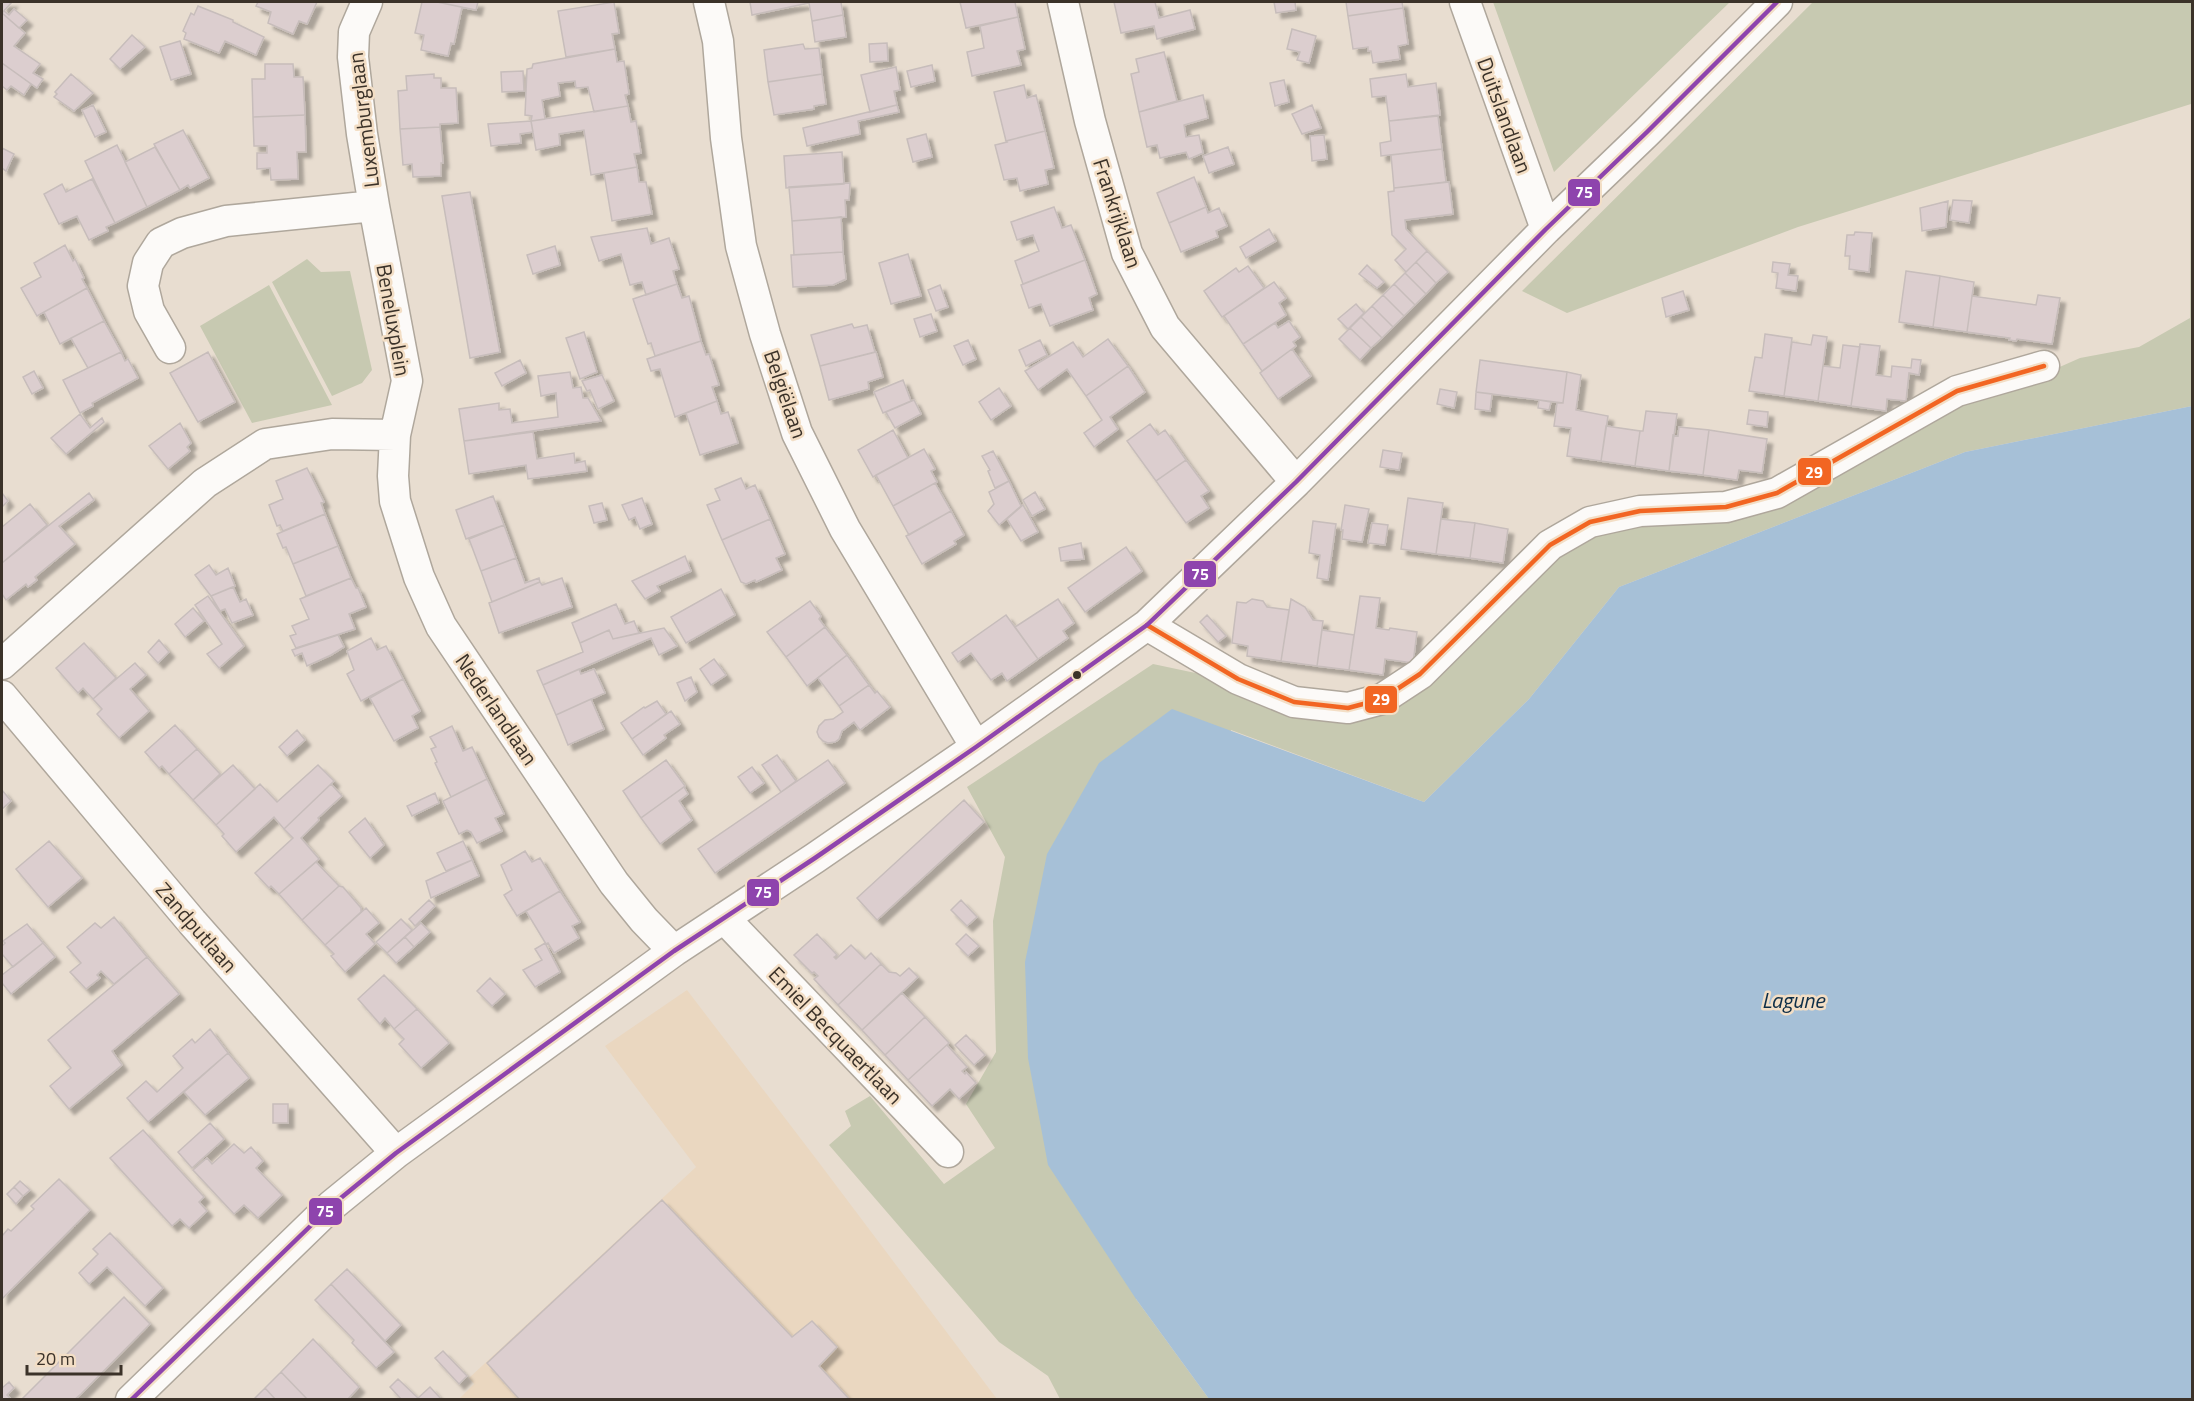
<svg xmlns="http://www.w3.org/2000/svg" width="2194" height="1401" viewBox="0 0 2194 1401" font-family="'Titillium Web',sans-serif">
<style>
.built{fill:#ead7c0}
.green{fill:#c7c9b1}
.water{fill:#a6c0d7}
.building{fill:#dccecf;stroke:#c7bdbb;stroke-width:1.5;filter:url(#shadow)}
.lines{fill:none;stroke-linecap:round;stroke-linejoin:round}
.minor-casing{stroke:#afa79c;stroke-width:33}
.minor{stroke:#fcfaf8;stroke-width:30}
.bus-1-casing{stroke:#f3dec5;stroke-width:9}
.bus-2-casing{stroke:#f3dec5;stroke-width:9}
.bus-1{stroke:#f26522;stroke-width:4.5}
.bus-2{stroke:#8e44ad;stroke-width:4.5}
.bus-dot{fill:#3b3229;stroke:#f3dec5;stroke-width:2}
.labels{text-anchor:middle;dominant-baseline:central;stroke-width:5;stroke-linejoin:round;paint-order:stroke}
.street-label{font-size:21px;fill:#3b3229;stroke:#f3dec5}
.water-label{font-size:22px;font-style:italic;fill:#0d2e48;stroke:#f3dec5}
.line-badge{stroke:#f3dec5;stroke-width:2}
.badge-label{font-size:16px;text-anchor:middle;font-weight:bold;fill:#fff}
</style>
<defs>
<filter id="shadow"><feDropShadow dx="5.5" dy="5.5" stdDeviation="1.5" flood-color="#0004"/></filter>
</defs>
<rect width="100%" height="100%" fill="#e8ddd0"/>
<path class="built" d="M687 990 817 1160 997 1399 458 1400 474 1384 469 1378 696 1167 605 1046Z"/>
<path class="green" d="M1493 2H1730L1554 172Z
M1813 2H2192V406L1965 452 1619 587 1529 699 1424 802 1231 730 1136 1299 1209 1399H1060L1048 1376 999 1342 829 1145 851 1126 845 1111 870 1096 944 1184 995 1148 966 1104 996 1052 993 921 1005 857 967 787 1153 664 1369 710 1596 529 1670 522 1943 408 2026 382 2080 358 2139 347 2190 318 2191 104 1798 227 1567 313 1522 291Z
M307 259 321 272 350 271 372 370 362 383 332 396 272 282Z
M269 285 332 405 252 423 200 326Z"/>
<path class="water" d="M2192 406V1399H1209L1136 1299 1048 1165 1028 1058 1025 962 1047 854 1099 763 1172 709 1424 802 1529 699 1619 587 1965 452Z"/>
<path class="building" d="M2 2H12L2 13Z
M258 2H317L307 24 299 21 293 34 268 23 271 12 256 6Z
M422 2H437L462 7 454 44 451 43 448 56 421 50 424 35 415 33Z
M437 2H478L476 10Z
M614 2 619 33 612 34 615 49 566 57 558 11Z
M750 2H841L843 15 812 21 809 3 752 15Z
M960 2H1015L1018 17 966 28Z
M1114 2H1155L1159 18 1190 10 1195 29 1157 39 1154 26 1121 33Z
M1274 2H1295L1296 10 1276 13Z
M1346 2H1402L1403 8 1348 16Z
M198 6 233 20V22L264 37 256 55 225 41 219 53 184 39 186 33 183 31 191 13 194 15Z
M1403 8 1408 44 1398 46 1400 59 1373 63 1371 51H1368V47L1353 49 1348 16Z
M14 9 27 20 19 28 2 13 4 11 9 15Z
M2 13 25 33 14 46 40 64 33 73 43 79 37 88 2 63Z
M843 15 846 37 815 42 812 21Z
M1018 17 1025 49 1017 51 1021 65 972 76 967 52 984 48 980 26Z
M1292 29 1316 36 1309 63 1297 60 1300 52 1287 49Z
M132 35 145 47 120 69 110 59Z
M180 41 191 74 171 80 160 47Z
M887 43 888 61 870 62 869 44Z
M803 44 805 49 819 48 822 74 768 82 764 50Z
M615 49 617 62 624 61 629 94 625 95 628 106 594 112 588 87 576 88 575 81 558 83 560 96 542 100 545 119 531 121 532 116 525 115 527 69 532 68 533 64Z
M1164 52 1177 101 1139 112 1131 74 1139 72 1136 59Z
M2 63 31 84 24 95 11 86 7 90 2 86Z
M265 64H293L294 77H303L305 115 253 117 252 79H265Z
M932 65 935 81 911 87 907 71Z
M896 67 900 90 894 91 897 105 870 112 861 75Z
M523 71 524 91 502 92 501 72Z
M71 74 93 93 74 111 54 97 57 94 55 92Z
M434 74V78H441V88H456L458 123 440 124V127L400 129 398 91 407 90 406 76Z
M822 74 826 104 814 106V109L774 115 768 82Z
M1406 74 1408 87 1436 83 1440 115 1389 121 1386 96 1372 97 1370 79Z
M1284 80 1289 102 1275 106 1270 83Z
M1024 85 1027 98 1036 95 1045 131 1006 141 994 92Z
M1203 95 1208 118 1184 125 1186 137 1199 135 1203 153 1189 159 1186 152 1160 158 1157 145 1147 147 1139 112Z
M93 105 106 132 95 137 82 110Z
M897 105 899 112 858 121 860 134 807 146 803 128Z
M1312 105 1321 128 1302 134 1292 114Z
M628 106 631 122 636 121 641 153 634 154 637 167 591 175 584 130 559 134 560 145 536 150 531 121Z
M305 115 306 152H297L298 179 271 180 270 168 257 169V153H267V146H254L253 117Z
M1438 116 1442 149 1381 156 1380 143 1391 141 1389 121Z
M531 121 533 132 520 134 521 143 491 146 488 124Z
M440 127 443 163H441V176L413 177 412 164 403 165 400 129Z
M183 130 209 178 190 188 188 185 180 190 154 144Z
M1045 131 1054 168 1045 170 1048 184 1020 191 1017 178 1004 180 995 145 1007 142 1006 141Z
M926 134 932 157 913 162 907 139Z
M1324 135 1327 159 1312 161 1310 136Z
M117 145 147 207 115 223 85 161Z
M155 147 180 190 147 207 125 162Z
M1228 147 1234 164 1209 173 1203 156Z
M2 148 14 154 6 171 2 168Z
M1442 149 1446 182 1394 188 1391 155Z
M842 152 844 184 786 188 784 156Z
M637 167 639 182H646L652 214 612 221 604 173Z
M1194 177 1206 207 1169 223 1157 193Z
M92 179 115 223 106 227 108 231 89 240 77 216 59 224 44 194 62 184 66 192Z
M1449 182 1453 214 1405 220 1406 229 1427 251 1406 272 1395 260 1406 249 1392 235 1388 192 1394 191V188Z
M850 183 849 200H845L846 217 792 221 789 187Z
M470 192 500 352 470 358 442 196Z
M1953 200 1972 201 1969 223 1950 220Z
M1948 201 1946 227 1922 231 1920 208Z
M1054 207 1062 228 1071 225 1085 260 1023 284 1015 261 1039 251 1033 235 1017 240 1011 222Z
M1206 207 1208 213 1219 208 1227 226 1216 231 1218 237 1181 252 1169 223Z
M841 217 843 252 794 255 792 221Z
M647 228 651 244 669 238 679 269 673 271 677 284 646 295 642 282 630 285 621 254 599 261 591 237Z
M1269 229 1276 241 1246 258 1240 247Z
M1855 232 1872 233 1869 272 1849 269 1850 256H1845L1847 235H1854Z
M65 245 73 261 75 259 84 278 82 279 87 288 37 316 21 288 41 277 34 263Z
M555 246 560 265 533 274 527 255Z
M1427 251 1448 272 1436 283 1416 262Z
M843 252 846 279 833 285 793 287 791 255Z
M908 254 921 296 891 304 879 263Z
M1085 260 1097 294 1089 298 1093 310 1050 326 1041 304 1029 308 1021 285Z
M1416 262 1436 283 1426 294 1405 273Z
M1773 262 1790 264 1788 275 1798 276 1796 291 1776 288 1778 273 1772 272Z
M1367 265 1384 282 1377 288 1359 274Z
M1248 266 1264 288 1222 317 1204 291 1236 268 1239 272Z
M1906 271 1940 276 1933 327 1899 322Z
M1405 273 1426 294 1415 305 1394 284Z
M1940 276 1974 282 1967 332 1933 327Z
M1274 282 1286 298 1279 303 1286 315 1243 344 1224 316Z
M677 284 682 298 689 296 701 341 655 356 651 343 648 344 633 299Z
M1394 284 1415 305 1404 316 1383 295Z
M940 285 948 307 936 311 928 290Z
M87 288 104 321 60 344 44 312Z
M1683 291 1689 310 1666 317 1662 298Z
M1383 295 1404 316 1393 327 1372 306Z
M2038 295 2060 298 2052 344 2017 339 2016 341 2009 340 2010 338 1967 332 1972 296 2036 305Z
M1356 304 1364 313 1348 329 1338 319Z
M1372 306 1393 327 1382 338 1361 317Z
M931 314 937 331 920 337 914 319Z
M1361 317 1382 338 1371 348 1350 328Z
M104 321 121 352 88 368 71 338Z
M1289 321 1300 337 1293 342 1296 346 1262 371 1243 344 1275 323 1278 328Z
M852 324 854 328 867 325 875 352 820 366 811 335Z
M1350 328 1371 348 1360 360 1339 339Z
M584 332 597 372 580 379 566 338Z
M1765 334 1792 338 1784 396 1749 391 1755 357 1762 358Z
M1813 335 1827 337 1818 401 1784 396 1792 342 1811 345Z
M1108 339 1128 366 1086 396 1067 369 1038 390 1025 371 1073 342 1083 357Z
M968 340 976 359 963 365 954 346Z
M1040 340 1047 355 1026 366 1019 350Z
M701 341 706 355 709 354 719 385 712 387 717 401 675 417 660 369 651 371 647 359Z
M1860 344 1880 346 1876 375 1891 377 1892 366 1911 368 1912 359 1921 360 1919 375 1909 373 1906 401 1887 399 1886 411 1851 406Z
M1843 345 1860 347 1851 406 1818 401 1823 366 1840 368Z
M1292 349 1311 376 1278 399 1260 373Z
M121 352 125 361 128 359 138 378 92 403 93 406 80 413 63 380Z
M208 352 235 402 198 422 170 373Z
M876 352 883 377 868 382 869 389 829 400 820 366Z
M520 360 526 373 502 386 495 373Z
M1480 360 1567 372 1563 403 1476 392Z
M1128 366 1145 392 1110 417 1118 429 1094 447 1084 433 1102 420 1086 396Z
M34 371 43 388 32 394 23 377Z
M570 372 573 388 581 387 583 398H588L601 421 464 441 459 409 499 403V410L510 409 512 423 558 417 556 393 541 396 538 376Z
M1567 372 1581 375 1576 410 1608 416 1601 461 1567 456 1571 428 1554 426 1557 403H1563Z
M602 375 614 401 598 409 590 390 587 391 582 381Z
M903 380 911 401 883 413 874 392Z
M999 388 1011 406 991 420 979 402Z
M1440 389 1457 392 1454 408 1437 404Z
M1476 392 1492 394 1490 411 1475 409Z
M914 400 921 414 895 428 886 412Z
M1539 400 1551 402 1549 410 1538 408Z
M717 401 721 414 728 412 738 443 700 455 686 413Z
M1749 410 1768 412 1767 427 1747 424Z
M1646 411 1677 414 1669 471 1635 466 1640 431H1643Z
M80 414 90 428 102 418 104 422 66 454 51 438Z
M180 423 191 443 187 447 190 451 168 469 149 446Z
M1150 424 1158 435 1165 430 1186 460 1156 481 1127 441Z
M1606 426 1640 431 1635 466 1601 461Z
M1679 427 1709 430 1703 475 1669 471 1673 435 1678 436Z
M893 430 908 458 873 477 858 450Z
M1709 430 1767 439 1762 473 1739 470 1737 480 1703 475Z
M533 432 537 459 574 453 575 463 585 461 587 471 528 479 526 465 469 474 464 441Z
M924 449 935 469 931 471 937 482 893 506 876 475Z
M1383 450 1402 453 1399 470 1380 467Z
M993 451 1009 481 995 488 988 471 990 470 982 456Z
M1186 460 1209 491 1201 496 1209 508 1186 523 1156 481Z
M307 468 324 502 321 503 325 514 283 531 280 525 277 526 269 505 283 499 276 481Z
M741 478 746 489 755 485 770 519 722 540 707 505 720 500 715 489Z
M1009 481 1021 506 999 525 988 511 994 504 989 492Z
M935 483 951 511 909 535 893 506Z
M1035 492 1045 509 1032 516 1023 500Z
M2 493 8 501 2 507Z
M89 493 94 500 59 526 75 544 35 577 37 580 28 587 26 584 6 600 2 594V563Z
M493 496 504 525 466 539 456 510Z
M642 498 652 524 640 529 635 517 629 520 622 505Z
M1408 498 1443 503 1436 554 1401 549Z
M602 503 607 520 594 523 589 506Z
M30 504 47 525 2 563V527Z
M1023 505 1038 532 1021 541 1007 519Z
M1345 505 1369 509 1362 542 1342 539 1343 530H1341Z
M951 511 964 535 954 541 956 544 922 564 906 536Z
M325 514 338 546 293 564 286 547 283 548 277 534Z
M770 519 785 554 776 558 782 570 756 582 755 580 746 584 741 582 722 540Z
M1441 519 1475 523 1470 558 1436 554Z
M1313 521 1336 524 1328 580 1317 578 1320 555 1309 553Z
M1372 523 1388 525 1385 545 1368 543Z
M1475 523 1508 529 1503 563 1470 558Z
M504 525 516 558 481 571 469 539Z
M1081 543 1084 559 1061 561 1059 548Z
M338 546 351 578 306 596 293 564Z
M1126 547 1142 571 1085 612 1068 588Z
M685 556 691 571 657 586 660 591 645 599 632 581Z
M516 558 525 583 539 578 540 582 492 602 481 571Z
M209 565 216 575 228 568 235 586 211 596 195 575Z
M351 578 356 588H358L366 607 349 614 355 629 296 648 290 636 296 634 292 626 309 619 300 599Z
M562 578 572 607 499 633 489 603 540 582 542 585Z
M233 587 240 602 246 599 253 615 232 623 225 609 220 611 211 596Z
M721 589 735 615 686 643 671 617Z
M208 596 244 646 219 668 207 654 222 644 195 605Z
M1360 596 1380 598 1376 628 1389 630 1390 628 1417 632 1413 663 1385 659 1383 675 1349 670Z
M1058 599 1074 623 1063 631 1068 638 1038 659 1015 627Z
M1252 599 1263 601 1267 607 1289 610 1281 661 1247 656 1248 646 1232 643 1237 602 1246 603Z
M1291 599 1305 607 1313 620 1323 621 1317 666 1281 661Z
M810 601 821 616 819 619 825 627 786 657 767 632Z
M616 604 625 624 634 621 639 633 613 639 609 630 580 643 572 623Z
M193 608 204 621 185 637 175 624Z
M1006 615 1038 659 1007 681 1002 673 991 680 971 653 958 662 952 653Z
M1207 615 1226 636 1218 642 1200 622Z
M825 627 847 655 807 686 786 657Z
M664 628 677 646 659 655 651 638 543 685 537 671 583 652 580 643 609 630 613 639Z
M1322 630 1354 635 1349 670 1317 666Z
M338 635 344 647 331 655 307 666 302 653 295 656 292 650Z
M371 638 377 650 386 646 403 679 361 701 347 674 354 670 347 651Z
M159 640 169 652 158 663 148 652Z
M84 643 116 678 93 699 83 688 78 693 56 668Z
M847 655 869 685 839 706 818 678Z
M714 659 726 675 711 685 700 669Z
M135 663 146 675 130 689 149 711 119 738 97 714 102 709 93 699Z
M579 669 581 674 594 669 605 693 556 715 543 685Z
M691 677 697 692 685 701 677 683Z
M403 679 420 711 412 716 418 728 394 741 370 698Z
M869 685 875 693 877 691 890 707 860 730 854 722 842 731 839 739 835 742 828 743 823 741 819 737 817 732 819 726 825 720 833 719 843 712 839 706Z
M591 699 604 729 568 745 556 715Z
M657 701 666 714 632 739 621 723 644 707 645 708Z
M671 711 680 724 664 735 666 738 643 755 632 739Z
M175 725 197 749 169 774 162 766 159 768 145 752Z
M452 726 463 751 472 747 487 779 451 797 435 763 437 762 431 749 436 747 430 737Z
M297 730 305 740 287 756 279 747Z
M197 749 220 774 193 800 169 774Z
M777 755 796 781 781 792 762 765Z
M666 760 685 786 641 818 623 791Z
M828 760 845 783 715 873 698 849Z
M233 765 255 789 216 825 193 800Z
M318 765 334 781 284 829 274 817 236 852 222 836 224 834 216 825 260 784 277 802Z
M752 767 764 783 750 793 738 777Z
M487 779 504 814 495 818 502 831 477 843 471 832 467 830 459 834 443 801Z
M331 784 342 796 318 818 319 820 301 838 319 859 279 894 271 886 269 888 255 873 293 838 284 829Z
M684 787 688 794 679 801 692 820 660 844 641 818Z
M2 790 11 801 2 809Z
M435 793 439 803 412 816 407 806Z
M964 800 984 822 877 920 857 898Z
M365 818 384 845 370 858 349 832Z
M49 841 82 878 48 907 16 869Z
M463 841 472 860 446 871 437 853Z
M525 851 532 862 540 858 560 891 517 916 504 895 512 890 501 865Z
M472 860 479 876 431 898 426 881Z
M316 862 339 886 302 920 279 894Z
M339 886 343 887 361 908V912L325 945 302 920Z
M560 891 580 922 572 926 579 938 554 953 548 943 546 944 526 911Z
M429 900 435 906 415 926 409 919Z
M961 900 977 917 967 926 951 910Z
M366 908 379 923 366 934 375 944 345 972 331 956 334 954 325 945Z
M114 917 147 957 114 984 101 971 97 975 100 978 86 989 70 972 81 963 67 947 95 923 101 928Z
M401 919 412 930 387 953 376 942Z
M421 923 430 932 414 947 405 937Z
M27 924 43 943 13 967 2 954V946L5 943 3 941Z
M817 934 837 955 834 957 836 959 851 945 865 959 871 953 881 964 838 1005 814 979 818 976 814 972 812 973 794 955Z
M966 934 979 946 968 956 956 944Z
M405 937 414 947 396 963 387 953Z
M43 943 55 957 11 994 2 983V975Z
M545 943 560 972 535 987 523 970 542 960 535 949Z
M147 957 179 994 112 1051 122 1065 69 1109 50 1086 71 1068 48 1040Z
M881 964 889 972 896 973 900 976 909 968 918 977 862 1030 838 1005Z
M384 975 417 1009 394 1029 385 1018 380 1024 358 999Z
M490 978 505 994 492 1006 477 991Z
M902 993 925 1017 885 1055 862 1030Z
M417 1009 449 1043 421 1068 399 1044 404 1039 394 1029Z
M925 1017 949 1043 908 1080 885 1055Z
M210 1029 228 1053 148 1122 127 1098 146 1081 157 1092 183 1068 173 1056 192 1039 195 1043Z
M966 1035 985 1055 974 1065 955 1045Z
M949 1043 947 1045 967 1067 962 1071 965 1074 966 1072 976 1083 959 1099 950 1089 932 1106 908 1080Z
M228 1053 249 1078 205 1115 184 1092Z
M273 1104H288V1123H273Z
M210 1123 224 1139 192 1168 178 1152Z
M143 1130 204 1197 199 1202 207 1211 189 1228 180 1219 172 1226 110 1158Z
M234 1144 244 1153 251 1147 263 1161 256 1168 282 1195 258 1218 244 1205 234 1214 193 1170 207 1158 212 1164Z
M59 1179 90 1210 2 1299V1236L8 1229 11 1231 34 1209 31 1206Z
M20 1181 30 1190 23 1196 14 1187Z
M14 1187 23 1196 16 1204 7 1194Z
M662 1200 792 1337 812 1321 837 1347 819 1366 850 1400H520L487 1363Z
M110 1233 163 1288 145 1306 107 1267 89 1284 79 1273 98 1254 93 1249Z
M347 1269 401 1325 385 1341 331 1284Z
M331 1284 394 1352 376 1368 352 1343 354 1340 315 1300Z
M124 1297 150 1324 81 1394 74 1400H21Z
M313 1339 359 1387 347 1400H308L281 1372Z
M443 1351 467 1376 459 1384 435 1358Z
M281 1372 308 1400H276L265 1388Z
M398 1379 418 1398 430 1387 442 1400H402L390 1387Z
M9 1382 14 1388 7 1395 12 1400H2V1388Z
M265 1388 276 1400H253Z"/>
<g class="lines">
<g class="minor-casing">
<path id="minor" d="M367 2 354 32 353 57 362 134 374 206
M709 2 718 41 726 138 741 246 765 334 797 433 845 529 976 747
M1063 2 1090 121 1127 253 1165 327 1296 482
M1465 2 1546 229
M395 435 393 476 395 501 419 577 441 626 614 883 644 920 674 951
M1147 625 1238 679 1294 702 1348 708 1382 699 1420 674 1550 545 1590 522 1640 511 1726 507 1777 493 1957 391 2044 366
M2 664 205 483 265 444 332 434 395 435 407 381 374 206 226 221 182 233 161 243 148 263 143 286 149 311 170 348
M2 696 192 922 396 1153
M724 918 948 1152
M131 1400 331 1206 396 1153 674 951 815 858 976 747 1147 625 1296 482 1546 229 1647 132 1777 2"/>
</g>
<use href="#minor" class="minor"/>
<g class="bus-1-casing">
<path id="bus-1" d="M1147 625 1238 679 1294 702 1348 708 1382 699 1420 674 1550 545 1590 522 1640 511 1726 507 1777 493 1957 391 2044 366"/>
</g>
<g class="bus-2-casing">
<path id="bus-2" d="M131 1400 331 1206 396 1153 674 951 815 858 976 747 1147 625 1296 482 1546 229 1647 132 1777 2"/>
</g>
<use href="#bus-1" class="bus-1"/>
<use href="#bus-2" class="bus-2"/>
</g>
<circle class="bus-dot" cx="1077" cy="675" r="5"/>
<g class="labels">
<g class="street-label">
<text transform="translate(1505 115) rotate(70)">Duitslandlaan</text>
<text transform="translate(363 120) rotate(-97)">Luxemburglaan</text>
<text transform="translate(1118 213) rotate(72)">Frankrijklaan</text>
<text transform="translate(394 320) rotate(80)">Beneluxplein</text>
<text transform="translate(786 394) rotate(71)">Belgiëlaan</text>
<text transform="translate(497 709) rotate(56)">Nederlandlaan</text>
<text transform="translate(197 927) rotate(49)">Zandputlaan</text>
<text transform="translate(836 1035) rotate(46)">Emiel Becquaertlaan</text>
</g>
<g class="water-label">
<text x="1793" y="1000">Lagune</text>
</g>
</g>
<g class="line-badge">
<rect x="1567" y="178" width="34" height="29" rx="6" fill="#8e44ad"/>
<rect x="1797" y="457" width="35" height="29" rx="6" fill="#f26522"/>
<rect x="1183" y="560" width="34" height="28" rx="6" fill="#8e44ad"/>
<rect x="1364" y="685" width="34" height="29" rx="6" fill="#f26522"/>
<rect x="746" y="878" width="34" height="29" rx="6" fill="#8e44ad"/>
<rect x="308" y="1197" width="35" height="29" rx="6" fill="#8e44ad"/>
</g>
<g class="badge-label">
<text x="1584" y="198">75</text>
<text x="1814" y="478">29</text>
<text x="1200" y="580">75</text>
<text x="1381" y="705">29</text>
<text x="763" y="898">75</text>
<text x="325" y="1217">75</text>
</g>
<rect width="2194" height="1401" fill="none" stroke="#3b3229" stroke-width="6"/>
<path d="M27 1365v9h94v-9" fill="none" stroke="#3b3229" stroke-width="3"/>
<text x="36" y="1365" font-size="18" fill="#3b3229" stroke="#f3dec5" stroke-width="4.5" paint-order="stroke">20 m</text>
</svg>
